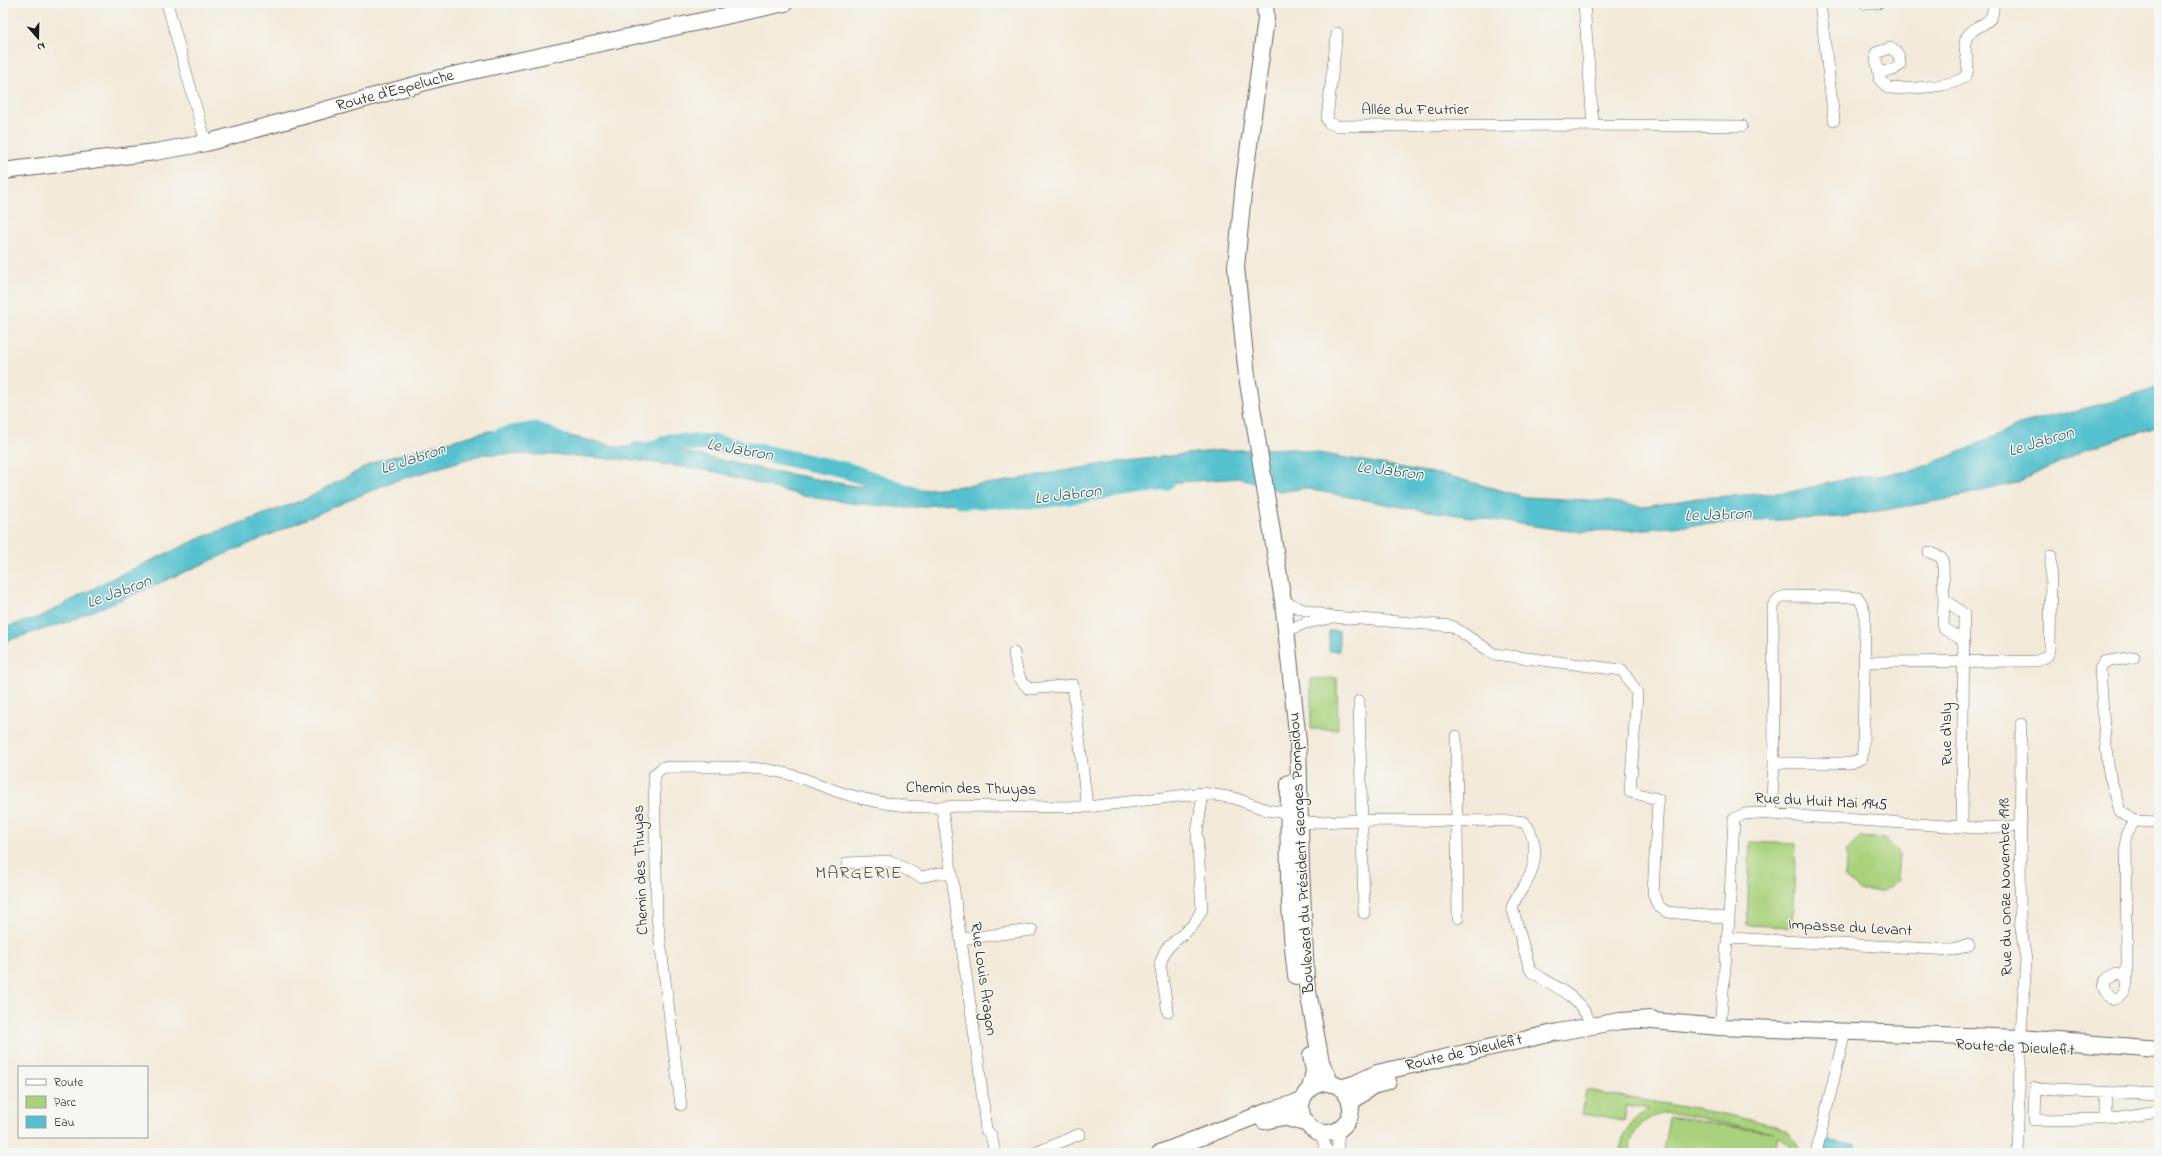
<svg xmlns="http://www.w3.org/2000/svg" width="2162" height="1156" viewBox="0 0 2162 1156" font-family="'Indie Flower',sans-serif">
<style>
.green{fill:#aad27d;stroke:#63774c}
.water{fill:#55c1ce;stroke:#386e75}
.lines{fill:none;stroke-linecap:round;stroke-linejoin:round}
.river{stroke:#55c1ce;stroke-width:17}
.minor-casing{stroke:#67645e;stroke-width:12}
.secondary-casing{stroke:#67645e;stroke-width:18}
.minor{stroke:#fff;stroke-width:11}
.secondary{stroke:#fff;stroke-width:16}
.labels{text-anchor:middle;dominant-baseline:central;stroke-width:3;stroke-linejoin:round;paint-order:stroke}
.street-label{font-size:16px;fill:#1c1c1c;stroke:#f6f6f2}
.water-label{font-size:17px;font-style:italic;fill:#335e63;stroke:#f6f6f2}
.quarter-label{font-size:18px;letter-spacing:1px;fill:#604d3e;stroke:#f6f6f2}
</style>
<rect width="100%" height="100%" fill="#f6f6f2"/>
<filter id="ink" filterUnits="userSpaceOnUse"><feTurbulence type="fractalNoise" baseFrequency=".025" numOctaves="2"/><feDisplacementMap in="SourceGraphic" scale="8" xChannelSelector="R" yChannelSelector="G"/><feConvolveMatrix kernelMatrix="1 2 1 2 8 2 1 2 1" color-interpolation-filters="sRGB"/></filter>
<filter id="wash" filterUnits="userSpaceOnUse"><feTurbulence type="fractalNoise" baseFrequency=".012" numOctaves="4" result="noise"/><feDisplacementMap in="SourceGraphic" scale="16" xChannelSelector="R" yChannelSelector="G"/><feGaussianBlur stdDeviation="0.9" result="paint"/><feColorMatrix in="noise" values="0 0 0 0 0 0 0 0 0 0 0 0 0 0 0 0 0 1.4 0 .05"/><feComposite in="paint" operator="in"/></filter>
<g filter="url(#wash)">
<rect width="100%" height="100%" fill="#f3ead9"/>
<path class="green" d="M1337 678 1338 729H1311V679Z
M1861 837 1886 839 1899 854 1897 880 1883 891H1858L1845 875 1847 850Z
M1750 842 1796 844 1792 927 1747 925Z
M1586 1090 1724 1114 1774 1125 1787 1131 1795 1141 1801 1153H1793L1789 1145 1777 1135 1774 1153H1663L1669 1117 1773 1132 1668 1113C1646 1115 1630 1130 1630 1153H1621C1621 1132 1632 1119 1649 1109L1627 1105 1624 1121 1582 1114Z"/>
<path class="water" d="M2159 386V425L2082 451 2020 482 1938 501 1842 517 1737 522 1634 530 1569 531 1401 507 1303 488 1283 492 1241 478 1101 487 908 508 851 503 803 496 717 472 642 461 559 455 484 454 391 482 118 601 64 623 3 642V628L42 616 111 579 200 538 308 498 376 461 488 431 560 434 619 447H662L757 468 854 486 916 490 995 483 1109 463 1213 451 1290 448 1449 476 1525 497 1607 501 1644 507 1697 498 1791 492 1850 478 1912 471 1965 450 2023 423 2107 403Z
M1329 631H1339V651H1329Z
M1822 1140 1855 1144V1153H1822Z"/>
<g class="lines">
<path class="river" d="M501 436 535 430 562 442
M638 450 648 451 670 442 716 443 848 471 916 496
M962 500H1039L1166 482"/>
</g>
</g>
<g filter="url(#ink)">
<g class="lines">
<g class="minor-casing">
<path id="minor" d="M167 3 206 143
M1584 3 1593 125 1742 126
M1820 3 1834 120
M1866 4 1878 3
M1337 33 1327 119 1329 123 1337 126 1593 125
M1880 72 1893 70 1900 65C1900 56 1898 52 1890 48L1876 53C1875 62 1880 70 1879 79L1888 88C1903 89 1963 88 1967 73 1971 61 1959 45 1969 34 1981 21 1995 26 1993 3
M1929 552 1941 557 1943 563 1944 599 1964 614 1962 826
M1786 596 1849 597 1858 598 1862 604 1865 614 1863 750 1862 758 1851 763H1774L1773 606 1778 599Z
M1944 599 1943 628 1964 641
M1283 601 1301 609 1334 617 1452 626 1494 654 1622 670 1637 693 1630 792 1658 799 1653 893 1658 906 1667 912 1729 918
M1287 631 1305 623 1330 618
M1014 653C1016 668 1017 678 1029 689L1073 685 1087 807
M2134 657 2104 662 2100 669 2104 727 2109 773 2120 811 2134 821 2159 822
M1864 662 2037 661 2047 656 2050 650 2051 556
M1359 701 1364 913
M1456 736 1458 918
M942 808 979 1066 986 1130 991 1135 995 1153
M1771 814 1774 763
M1300 823 1361 820 1517 821 1524 822C1539 840 1537 864 1526 883 1521 891 1515 898 1512 907L1529 966 1532 972C1554 986 1584 999 1591 1026
M847 863 890 861 921 877 939 873 950 874
M1728 938 1953 950 1969 945
M961 939 1032 930
M2127 976 2117 973 2107 978C2101 987 2107 994 2114 999 2129 997 2127 979 2127 967L2126 835 2134 821
M1168 1012 1160 964 1166 949 1194 924 1202 909 1197 833 1203 793
M1720 1027 1729 918 1734 819 1744 814 1756 813 1977 828 2020 826
M2159 1094 2035 1088 2034 1120 2105 1119 2159 1111
M681 1105 657 917 654 775 663 767C700 768 749 764 784 773 802 777 819 785 836 791 871 803 920 810 956 806L1087 807 1203 793 1234 798 1267 810 1294 814
M2105 1119V1092
M1320 1133 1328 1153
M1035 1153 1080 1134
M1337 1153 1339 1129
M1816 1153 1845 1032
M2017 1153 2021 1033 2026 960 2020 922 2021 724"/>
</g>
<g class="secondary-casing">
<path id="secondary" d="M1265 3 1266 19 1244 182 1236 267 1247 376 1283 601 1298 742 1301 868 1306 980 1321 1062 1331 1084
M3 171 155 152 206 143 440 78 785 3
M1289 783C1288 848 1288 911 1296 976
M1642 1020 1720 1027 2021 1038 2159 1049
M1301 1108a25 25 0 1 1 50 0a25 25 0 1 1-50 0Z
M1340 1088 1354 1084 1377 1073 1558 1032 1620 1021 1652 1019
M1310 1089 1314 1071 1311 1055
M1350 1103 1371 1087 1388 1081
M1264 1121 1283 1117 1305 1123
M1160 1153 1269 1111 1302 1101"/>
</g>
<use href="#minor" class="minor"/>
<use href="#secondary" class="secondary"/>
</g>
</g>
<g class="labels">
<g class="street-label">
<text transform="translate(395 91) rotate(-15)">Route d'Espeluche</text>
<text x="1415" y="110">Allée du Feutrier</text>
<text transform="translate(1947 734) rotate(-90)">Rue d'Isly</text>
<text transform="translate(971 789) rotate(1)">Chemin des Thuyas</text>
<text transform="translate(1821 802) rotate(3)">Rue du Huit Mai 1945</text>
<text transform="translate(1302 853) rotate(-93)">Boulevard du Président Georges Pompidou</text>
<text transform="translate(641 870) rotate(-92)">Chemin des Thuyas</text>
<text transform="translate(2006 887) rotate(-91)">Rue du Onze Novembre 1918</text>
<text transform="translate(1850 928) rotate(3)">Impasse du Levant</text>
<text transform="translate(983 979) rotate(82)">Rue Louis Aragon</text>
<text transform="translate(2015 1048) rotate(3)">Route de Dieulefit</text>
<text transform="translate(1464 1053) rotate(-13)">Route de Dieulefit</text>
</g>
<g class="water-label">
<text transform="translate(2041 442) rotate(-17)">Le Jabron</text>
<text transform="translate(740 450) rotate(10)">Le Jabron</text>
<text transform="translate(413 459) rotate(-18)">Le Jabron</text>
<text transform="translate(1390 471) rotate(7)">Le Jabron</text>
<text transform="translate(1068 495) rotate(-7)">Le Jabron</text>
<text transform="translate(1718 515) rotate(-2)">Le Jabron</text>
<text transform="translate(119 592) rotate(-20)">Le Jabron</text>
</g>
<g class="quarter-label">
<text x="859" y="874">MARGERIE</text>
</g>
</g>
<rect width="2162" height="1156" fill="none" stroke="#f6f6f2" stroke-width="16"/>
<rect x="18" y="1066" width="130" height="72" fill="#f6f6f2" stroke="#9f9f9c"/>
<rect x="26" y="1079" width="20" height="6" fill="#ffffff" stroke="#9f9f9c"/>
<text x="54" y="1086" font-size="12" fill="#1c1c1c">Route</text>
<rect x="26" y="1096" width="20" height="12" fill="#aad27d" stroke="#9f9f9c"/>
<text x="54" y="1106" font-size="12" fill="#1c1c1c">Parc</text>
<rect x="26" y="1116" width="20" height="12" fill="#55c1ce" stroke="#9f9f9c"/>
<text x="54" y="1126" font-size="12" fill="#1c1c1c">Eau</text>
<g transform="translate(38 38) rotate(160)" stroke="#f6f6f2" stroke-width="3" paint-order="stroke">
<path d="M0-3L7 15L0 10L-7 15Z" fill="#1c1c1c"/>
<text y="-6" font-size="11" font-weight="bold" text-anchor="middle" fill="#1c1c1c">N</text>
</g>
</svg>
